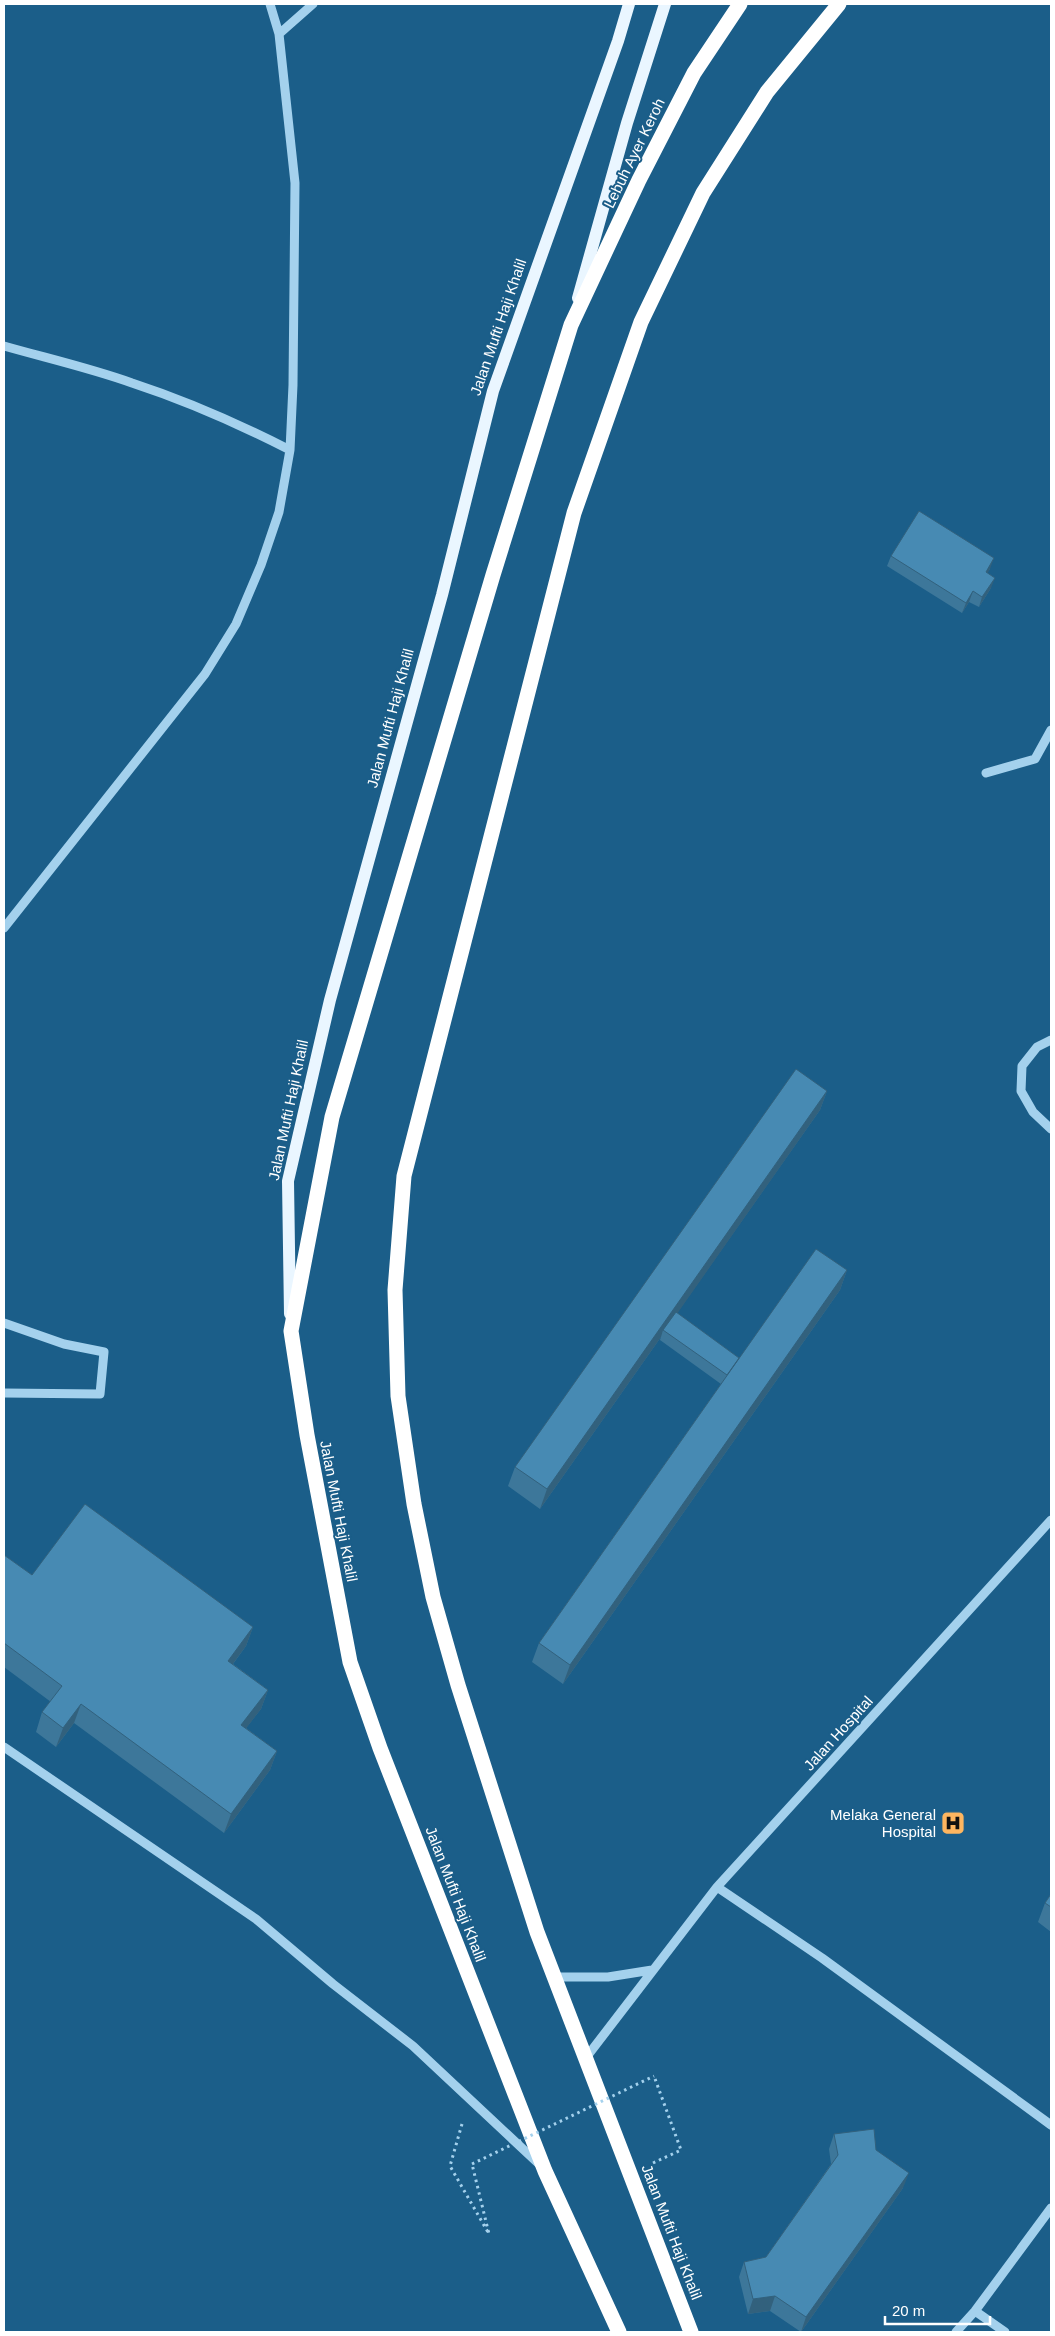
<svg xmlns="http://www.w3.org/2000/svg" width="1055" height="2336" viewBox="0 0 1055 2336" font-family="Helvetica,sans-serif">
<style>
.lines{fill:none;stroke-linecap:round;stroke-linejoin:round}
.path{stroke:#a4d1ed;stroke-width:3;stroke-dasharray:2.5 4;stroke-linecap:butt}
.minor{stroke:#a4d1ed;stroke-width:9}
.major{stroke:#eaf6ff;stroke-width:12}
.highway{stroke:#fff;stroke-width:15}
.path-bridge{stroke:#a4d1ed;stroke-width:3;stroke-dasharray:2.5 4;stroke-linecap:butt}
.wall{fill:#3d779a}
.shaded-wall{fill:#32617d}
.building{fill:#478ab3;stroke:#32617d}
.labels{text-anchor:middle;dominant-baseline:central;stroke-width:4;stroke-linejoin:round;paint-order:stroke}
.street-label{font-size:15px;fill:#fff;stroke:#1b5e89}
.poi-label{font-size:15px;fill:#fff;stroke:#1b5e89;text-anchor:end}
</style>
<rect width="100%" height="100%" fill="#1b5e89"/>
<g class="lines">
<path class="path" d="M462 2124 450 2166 489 2234 472 2164
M653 2163 681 2150 654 2076"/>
<path class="minor" d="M279 34 313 4
M4 346C46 358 90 368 132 383 187 401 239 424 290 450
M986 773 1035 759 1051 730
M4 928 205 674 236 624 261 565 279 512 290 450 293 385 295 183 279 34 270 4
M1051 1040 1037 1047 1022 1066 1021 1091 1033 1112 1051 1129
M4 1323 64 1344 104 1352 100 1394 4 1393
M4 1747 256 1919 333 1984 413 2046 540 2165
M717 1887 822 1958 1051 2125
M553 1977H608L652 1970
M585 2059 717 1887 1051 1520
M975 2311 1005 2332
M956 2332 975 2311 1051 2208"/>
<path class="major" d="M578 298 627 123 665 4
M290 1314 288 1181 330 1000 442 595 493 391 618 41 629 4"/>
<path class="highway" d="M619 2332 545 2171 380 1748 350 1662 307 1435 291 1331 332 1117 493 575 571 325 639 180 694 73 740 4
M691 2332 537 1932 458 1685 433 1597 414 1504 398 1396 395 1290 404 1176 574 513 641 322 703 193 767 92 839 4"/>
<path class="path-bridge" d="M472 2164 654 2076"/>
</g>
<path class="wall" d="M891 556 990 569 987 573 991 588 979 607 969 602 962 613 887 566Z
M827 1091 820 1110 677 1313 739 1358 847 1270 840 1290 563 1684 532 1662 539 1643 721 1384 660 1340 661 1337 540 1509 508 1486 515 1467Z
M4 1555 32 1575 253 1627 246 1646 233 1664 268 1690 261 1709 246 1728 277 1751 270 1770 224 1833 74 1723 56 1747 36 1732 42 1712 51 1702 4 1667Z
M1051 1894V1932L1038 1922 1045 1903Z
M834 2134 876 2150 903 2188 801 2332 770 2311 748 2314 739 2277 744 2262 766 2257 831 2164 829 2149Z"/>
<path class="shaded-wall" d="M994 558 990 569 982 583 986 572Z
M995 578 991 588 979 607 982 597Z
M973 591 969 602 962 613 966 603Z
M827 1091 820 1110 665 1331 663 1330 661 1337 540 1509 547 1489Z
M847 1270 840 1290 563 1684 570 1665Z
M253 1627 246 1646 221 1680 228 1661Z
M268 1690 261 1709 234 1744 241 1725Z
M81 1704 74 1723 56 1747 63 1728Z
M277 1751 270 1770 224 1833 231 1814Z
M909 2173 903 2188 801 2332 806 2317Z
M775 2296 770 2311 748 2314 753 2299Z"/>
<path class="building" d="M919 511 994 558 986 572 995 578 982 597 973 591 966 603 891 556Z
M796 1069 827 1091 547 1489 515 1467Z
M816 1249 847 1270 570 1665 539 1643Z
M676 1312 739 1358 727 1375 663 1330Z
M85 1504 253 1627 228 1661 268 1690 241 1725 277 1751 231 1814 81 1704 63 1728 42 1712 62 1686 4 1643V1555L32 1575Z
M1051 1894V1907L1045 1903Z
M874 2129 876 2150 909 2173 806 2317 775 2296 753 2299 744 2262 766 2257 838 2155 834 2134Z"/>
<defs>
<g id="hospital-square" transform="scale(1.25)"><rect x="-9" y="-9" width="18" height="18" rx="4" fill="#feb660" stroke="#1b5e89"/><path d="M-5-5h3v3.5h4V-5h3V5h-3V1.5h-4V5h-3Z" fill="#111"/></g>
</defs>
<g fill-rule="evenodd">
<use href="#hospital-square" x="953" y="1823"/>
</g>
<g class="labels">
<g class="street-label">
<text transform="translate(634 153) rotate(-64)">Lebuh Ayer Keroh</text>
<text transform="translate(498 327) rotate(-71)">Jalan Mufti Haji Khalil</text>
<text transform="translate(390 718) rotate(-75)">Jalan Mufti Haji Khalil</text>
<text transform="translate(288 1110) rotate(-78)">Jalan Mufti Haji Khalil</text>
<text transform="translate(339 1511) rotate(79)">Jalan Mufti Haji Khalil</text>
<text transform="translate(838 1733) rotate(-48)">Jalan Hospital</text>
<text transform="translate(456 1894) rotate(69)">Jalan Mufti Haji Khalil</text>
<text transform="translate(672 2232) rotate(69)">Jalan Mufti Haji Khalil</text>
</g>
<g class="poi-label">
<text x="936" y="1814">Melaka General<tspan x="936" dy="17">Hospital</tspan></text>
</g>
</g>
<rect width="1055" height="2336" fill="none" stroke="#ffffff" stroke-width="10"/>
<path d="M885 2316v8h105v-8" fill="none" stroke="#ffffff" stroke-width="2.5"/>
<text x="892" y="2316" font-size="15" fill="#ffffff" stroke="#1b5e89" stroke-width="4" paint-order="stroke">20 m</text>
</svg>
